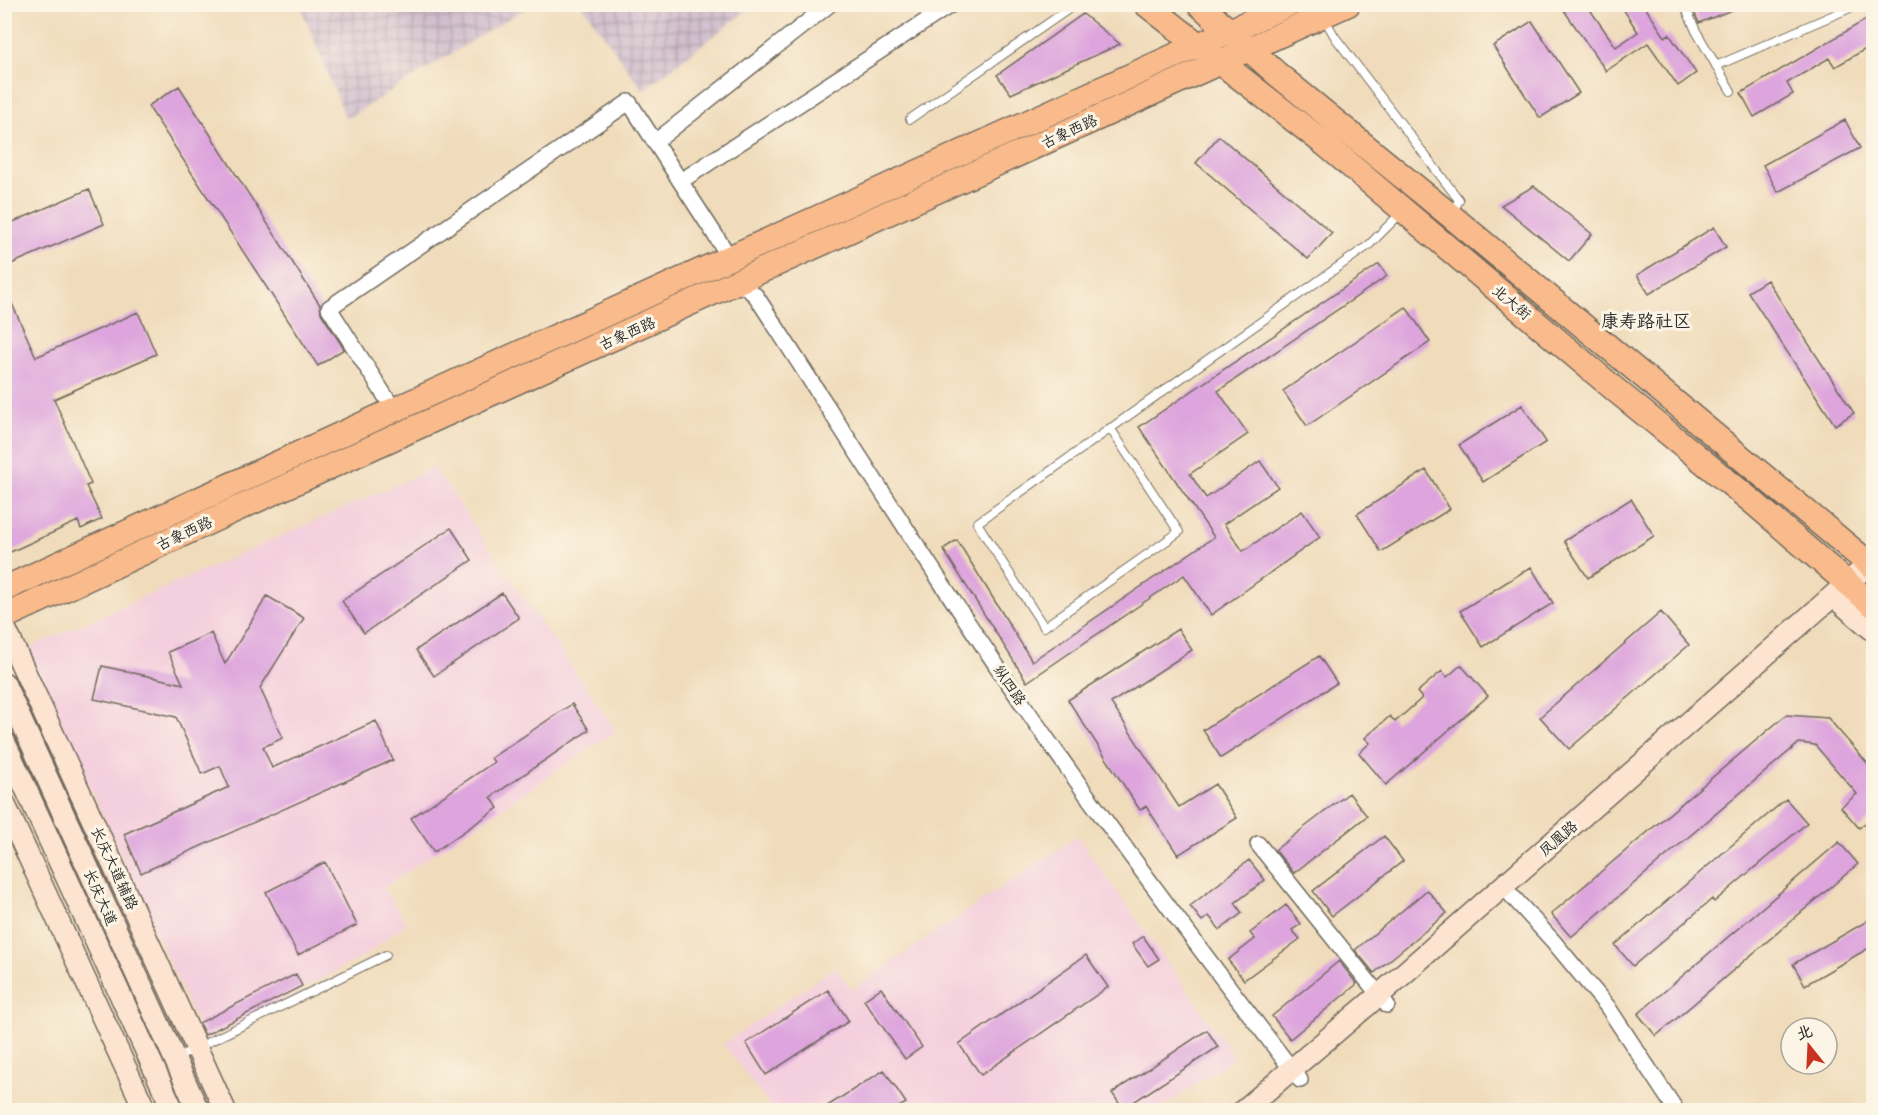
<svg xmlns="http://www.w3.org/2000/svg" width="1878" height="1115" viewBox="0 0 1878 1115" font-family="Delius,'LXGW WenKai TC',sans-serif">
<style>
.built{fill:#f4cfdd}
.industrial{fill:url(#industrial-grid)}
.building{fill:#dda4dd}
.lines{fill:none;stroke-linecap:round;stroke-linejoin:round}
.lane-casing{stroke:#70695d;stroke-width:10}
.street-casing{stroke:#70695d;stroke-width:18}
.secondary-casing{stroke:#70695d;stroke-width:24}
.primary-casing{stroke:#70695d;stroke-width:27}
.lane{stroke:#fff;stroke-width:8}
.street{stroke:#fff;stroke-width:15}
.secondary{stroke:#fde4d1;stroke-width:21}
.primary{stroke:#fabb8c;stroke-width:24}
.labels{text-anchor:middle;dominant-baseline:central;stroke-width:6;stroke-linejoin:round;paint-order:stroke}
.street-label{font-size:15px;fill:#2b2b2b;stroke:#fcf5e5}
.quarter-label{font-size:18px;fill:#2b2b2b;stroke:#fcf5e5}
</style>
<defs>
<pattern id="industrial-grid" width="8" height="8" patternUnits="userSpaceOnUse" patternTransform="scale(1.5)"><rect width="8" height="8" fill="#d0bdcd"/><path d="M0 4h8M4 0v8" fill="none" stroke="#a99aa7"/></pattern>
</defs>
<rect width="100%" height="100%" fill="#fcf5e5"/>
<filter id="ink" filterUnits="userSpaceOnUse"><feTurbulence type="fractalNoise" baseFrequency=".0167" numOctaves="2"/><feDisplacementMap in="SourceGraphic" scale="12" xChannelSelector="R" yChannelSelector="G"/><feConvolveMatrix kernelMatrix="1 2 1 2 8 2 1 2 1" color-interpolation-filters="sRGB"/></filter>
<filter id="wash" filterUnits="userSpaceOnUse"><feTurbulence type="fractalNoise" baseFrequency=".008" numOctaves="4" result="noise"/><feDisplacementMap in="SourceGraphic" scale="24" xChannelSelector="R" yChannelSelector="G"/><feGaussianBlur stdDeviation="1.35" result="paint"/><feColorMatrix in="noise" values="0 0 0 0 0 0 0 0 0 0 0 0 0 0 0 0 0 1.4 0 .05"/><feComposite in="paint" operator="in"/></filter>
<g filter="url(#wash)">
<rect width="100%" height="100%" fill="#f0dcbb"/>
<path class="built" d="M434 468 616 731 383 888 407 923 364 956 205 1041 27 649Z
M1077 836 1235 1057 1159 1110H773L723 1044 835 967 852 990Z"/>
<path class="industrial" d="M300 5H530L346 119Z
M582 5H754L643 90Z"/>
<g id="blocks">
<path class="building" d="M1570 4H1586L1616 47 1638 32 1620 4H1643L1665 37 1669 34 1696 73 1678 86 1648 43 1606 71 1563 9Z
M1691 4H1744V5L1699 23Z
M1083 14 1120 44 1011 94 997 75Z
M1874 15V44L1835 67 1829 58 1787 83 1793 94 1754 117 1741 93Z
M1532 21 1579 93 1540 118 1493 46Z
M179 86 320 305 321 313 344 349 318 366 148 106Z
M1845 120 1860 148 1778 192 1763 165Z
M1219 136 1332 233 1308 259 1196 163Z
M1534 186 1592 234 1569 261 1501 205Z
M89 189 104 224 4 267V226Z
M1714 227 1726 247 1649 294 1637 275Z
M1379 264 1387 276 1218 391 1248 434 1190 474 1206 498 1260 461 1278 487 1224 524 1243 551 1302 511 1320 537 1211 615 1184 575 1027 682 943 549 957 540 1032 661 1214 537 1139 427Z
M1767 280 1854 413 1835 425 1748 292Z
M4 286 36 357 138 312 156 354 54 399 91 484 86 486 102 519 81 529 78 521 4 555Z
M1406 307 1430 342 1307 426 1283 391Z
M1522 405 1546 442 1483 482 1459 445Z
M1426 470 1450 509 1381 552 1357 514Z
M1631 499 1654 536 1588 578 1564 541Z
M451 528 472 560 364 633 342 601Z
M1531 567 1553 603 1483 647 1460 611Z
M502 593 519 618 434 676 416 650Z
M267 596 304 618 260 688 283 738 263 747 272 768 376 721 393 760 141 873 124 834 229 787 220 766 202 774 176 717 94 699 102 666 183 684 168 652 211 633 225 664Z
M1661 612 1689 645 1569 749 1540 717Z
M1178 629 1192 650 1111 703 1179 807 1215 784 1237 818 1178 855 1146 806 1140 810 1068 700Z
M1319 656 1337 683 1221 758 1203 730Z
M1461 665 1488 696 1386 785 1359 753 1370 743 1365 738 1390 716 1395 722 1422 698 1417 692 1442 671 1447 677Z
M572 704 589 730 491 797 498 808 434 852 411 818 494 762 491 758Z
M1786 715 1828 718 1874 771V816L1859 828 1841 807 1857 794 1815 745 1799 743 1571 937 1551 914Z
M1349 793 1367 816 1294 873 1275 850Z
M1786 799 1807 823 1714 902 1712 899 1633 966 1615 945Z
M1384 836 1403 861 1332 916 1313 891Z
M1839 842 1858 864 1656 1036 1638 1014Z
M1249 860 1265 880 1235 903 1242 913 1220 930 1209 916 1202 921 1190 906Z
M325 862 357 925 298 955 266 892Z
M1427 890 1447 913 1374 973 1355 950Z
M1286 905 1301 924 1292 930 1300 939 1244 980 1228 960 1255 939 1250 933Z
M1874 917V945L1805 985 1793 964Z
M1143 936 1159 959 1148 966 1132 944Z
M1086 955 1108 987 981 1075 959 1044Z
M1339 961 1357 984 1290 1039 1272 1016Z
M296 974 302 986 205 1035 199 1023Z
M881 988 922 1047 905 1059 864 1000Z
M828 990 849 1021 766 1075 746 1043Z
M1207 1030 1218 1047 1123 1109 1112 1093Z
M884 1070 906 1103 894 1110H821Z"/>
</g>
</g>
<g filter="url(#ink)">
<use href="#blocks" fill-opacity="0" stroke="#70695d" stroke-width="1.5"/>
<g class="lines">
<g class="lane-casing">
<path id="lane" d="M1684 4 1696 31 1731 91
M1324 18 1335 37 1459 200 1453 212
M1716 66 1859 4
M910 119 1076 4
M1110 428 1179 532 1044 627 977 523 1369 245 1401 213
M176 1058 386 955"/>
</g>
<g class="street-casing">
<path id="street" d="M655 142 830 4
M681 181 952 4
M735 284 747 288 756 296C854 447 950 601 1054 749 1133 861 1216 971 1300 1080
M394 410 329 308 629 102 730 258
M1258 844 1387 1005
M1511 895 1553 941 1607 1006 1676 1110"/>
</g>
<g class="secondary-casing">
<path id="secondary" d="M1833 596 1874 631
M4 626 225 1110
M4 683 198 1110
M4 741 173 1110
M4 803 145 1110
M1244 1110 1385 990 1869 564"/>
</g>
<g class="primary-casing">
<path id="primary" d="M1146 4 1325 144 1618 392 1754 503 1874 606
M1199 4 1277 74 1451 216 1874 568
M4 589 394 410 1289 4
M4 617 228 513 1348 4"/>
</g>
<use href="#lane" class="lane"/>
<use href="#street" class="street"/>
<use href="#secondary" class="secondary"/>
<use href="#primary" class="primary"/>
</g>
</g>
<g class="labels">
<g class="street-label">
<text transform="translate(1069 131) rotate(-25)">古象西路</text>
<text transform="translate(1512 302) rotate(40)">北大街</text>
<text transform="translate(627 333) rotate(-24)">古象西路</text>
<text transform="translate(184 533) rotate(-25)">古象西路</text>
<text transform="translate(1010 685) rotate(56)">纵四路</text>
<text transform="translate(1558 838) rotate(-41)">凤凰路</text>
<text transform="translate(115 868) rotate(65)">长庆大道辅路</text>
<text transform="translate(101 897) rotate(66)">长庆大道</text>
</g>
<g class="quarter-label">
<text x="1646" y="320">康寿路社区</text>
</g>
</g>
<rect width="1878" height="1115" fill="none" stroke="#fcf5e5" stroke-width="24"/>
<g transform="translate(1809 1046) rotate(342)"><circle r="28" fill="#fcf5e5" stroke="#a8a49b" stroke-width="1.5"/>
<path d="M0-4.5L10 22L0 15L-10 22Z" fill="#c8321e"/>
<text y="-9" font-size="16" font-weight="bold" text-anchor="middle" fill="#2b2b2b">北</text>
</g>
</svg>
